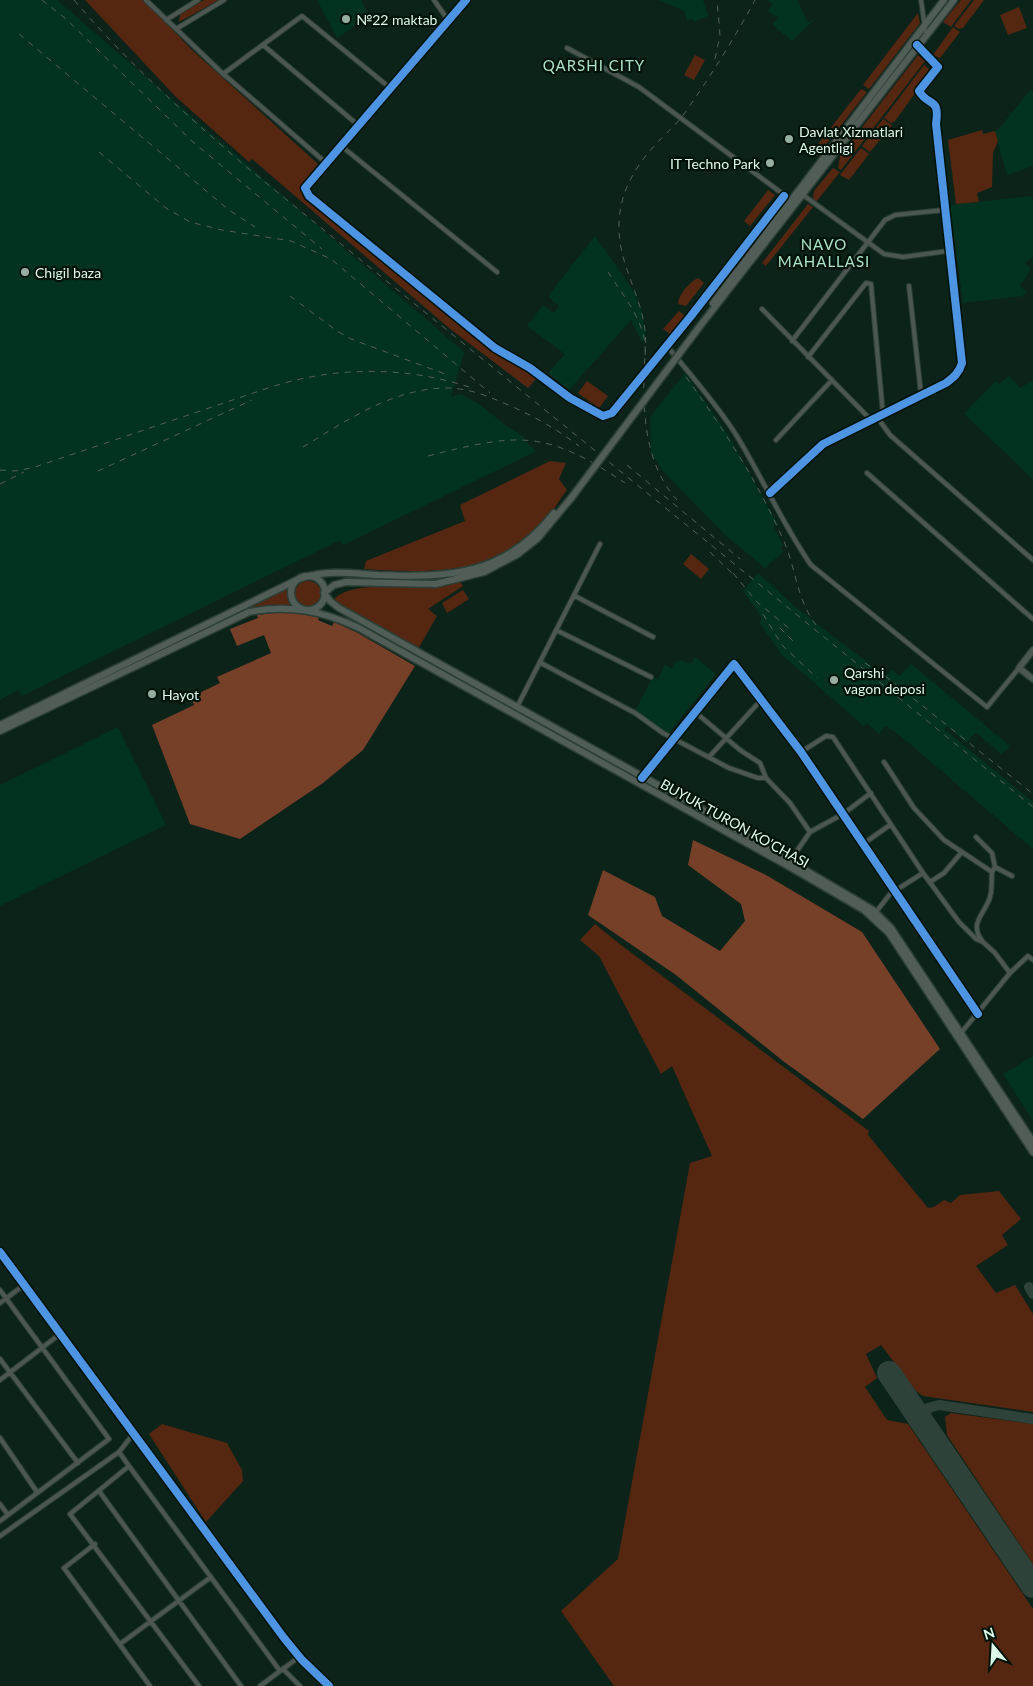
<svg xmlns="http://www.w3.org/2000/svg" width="1033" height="1686" viewBox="0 0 1033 1686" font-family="Lato,sans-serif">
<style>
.built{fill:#023321}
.green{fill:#552711}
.forest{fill:#763f27}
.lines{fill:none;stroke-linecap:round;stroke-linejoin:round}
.taxiway{stroke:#2f423a;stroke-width:10}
.runway{stroke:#2f423a;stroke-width:24}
.street-casing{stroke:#2b3f36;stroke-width:6}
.secondary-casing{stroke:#2b3f36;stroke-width:8}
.primary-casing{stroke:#2b3f36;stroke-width:9}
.street{stroke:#4c5751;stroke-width:4}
.secondary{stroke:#4b5751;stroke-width:5.5}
.primary{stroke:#515e57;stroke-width:6}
.rail{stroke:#52605a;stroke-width:1;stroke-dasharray:6 6;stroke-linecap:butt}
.primary-bridge-casing{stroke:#2b3f36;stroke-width:9;stroke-linecap:butt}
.primary-bridge{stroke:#515e57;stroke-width:6}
.cycleway-casing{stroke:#001209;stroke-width:11}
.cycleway{stroke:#4d94e3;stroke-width:8}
.poi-dot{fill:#94afa2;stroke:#001209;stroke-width:2}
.labels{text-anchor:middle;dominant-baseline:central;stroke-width:4.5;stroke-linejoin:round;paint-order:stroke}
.poi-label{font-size:14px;fill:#defaeb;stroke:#001209;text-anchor:start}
.street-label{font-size:14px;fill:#defaeb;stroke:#001209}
.neighbourhood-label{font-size:15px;letter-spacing:1px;fill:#aae2c5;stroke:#001209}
</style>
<rect width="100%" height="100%" fill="#0c231a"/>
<path class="built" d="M0 0H57L464 352 451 397 461 394 479 404 508 427 524 437 525 441 534 449 535 452 343 545 340 540 22 696 18 690 0 700Z
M317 0H361L371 18 365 19 337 38Z
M659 0H703L708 16 694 22 692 19 687 21 684 11Z
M767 0H797L808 23 812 20 813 21 792 41 772 24 778 18 768 11 773 4Z
M1030 90 1033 91V166L1007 175 995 131 998 130Z
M1031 196 1033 200V257L1025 263 1031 269 1020 286 1027 292 1023 296 963 303 950 205Z
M595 236 635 293 642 312 646 341 642 342 631 320 569 390 548 373 565 354 527 326 543 305 554 313 559 306 548 296Z
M685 373 729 436 777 523 773 525 783 545 781 546 783 552 765 568 725 535 662 470 651 453 650 417Z
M1009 376 1020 388 1033 380V479L964 414 996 381 999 384Z
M758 573 798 609 885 676 892 670 900 676 911 664 1010 746 1001 754 976 732 966 743 947 726 944 729 1033 802V849L903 738 886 726 879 734 867 723 864 726 782 655 759 622 762 618 743 591Z
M695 657 716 674 668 734 635 711 653 677 658 679 665 664 672 669 677 660 691 663Z
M118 727 166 825 0 906V785Z
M1033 1056V1121L1003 1074Z"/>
<path class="green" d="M85 0H144L191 49 318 164 302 186V195L491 349 521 365 536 379 528 388 449 328 252 159 249 162 176 97Z
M204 0H219L179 22 180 14Z
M961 0H971L951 27 943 22Z
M974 0H984L963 28 959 29 954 26Z
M1019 7 1027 28 1008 35 1000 15Z
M918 13 920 23 869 89 863 85Z
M953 27 960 32 940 58 933 55Z
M695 55 705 60 694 80 684 75Z
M918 55 925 61 841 170 838 168 840 156Z
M924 65 931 71 895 121 891 123 884 118Z
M861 89 867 92 817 156 812 152Z
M883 119 892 125 870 152 862 146Z
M982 130 983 134 995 131 998 141 993 153 992 187 977 193 979 202 956 204 948 140Z
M861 148 869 154 849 180 840 175Z
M833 168 840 172 816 202 813 198 814 191Z
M768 190 775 195 750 226 744 221Z
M808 204 813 207 766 266 762 263Z
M698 278 704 283 686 306 678 304C679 293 691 281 698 278Z
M679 311 687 317 672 335 663 329Z
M587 381 608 396 599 408 578 393Z
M550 461 566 463 559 479 567 490C558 502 550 516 540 527 495 576 424 573 364 569L366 561 465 521 460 505Z
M691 554 709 569 701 579 683 564Z
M295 594a13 13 0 1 1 26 0a13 13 0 1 1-26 0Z
M460 582 463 586 428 609 437 616 418 649 336 602 335 598C356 580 404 590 433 587 442 587 451 584 460 582Z
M287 589 292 605 251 607Z
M463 590 469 599 447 613 442 603Z
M595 924 621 945 869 1131 868 1135 928 1208 934 1207 944 1200 951 1203 960 1195 999 1191 1021 1219 1002 1235 1008 1245 976 1266 996 1293 1015 1285 1033 1314V1412L923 1396 916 1391 881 1345 866 1354 877 1378 865 1387 887 1420 908 1424 1033 1609V1686H614L561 1611 618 1559 690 1163 712 1156 672 1066 661 1074 599 956 580 940Z
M951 1413 1033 1424V1564L947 1435 945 1417Z
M162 1424 227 1443 242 1470 243 1481 206 1522 149 1434Z"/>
<path class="forest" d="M288 611 316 617 319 618 318 620 332 626 334 622 356 632 415 666 363 750 323 783 240 839 190 824 152 725 194 705 191 697 220 683 217 677 271 653 264 635 237 646 230 629 258 618 257 615Z
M693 840 766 875 862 932 940 1049 863 1119 783 1061 676 975 588 915 603 870 655 897 662 916 720 951 745 921 741 904 688 865Z"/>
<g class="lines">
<path class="taxiway" d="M1029 1287 1033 1294
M926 1427 925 1417 928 1408 939 1405 1033 1419"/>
<path class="runway" d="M889 1373 1033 1586"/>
<g class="street-casing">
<path id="street" d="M146 0 220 71 325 162
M434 0 448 20
M466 0 305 188 309 196 495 348 530 368 570 398 603 416 612 413 691 316 784 196
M921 0 926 34
M166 20 198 0
M176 29 224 0
M263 45 358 125
M567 48 639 87 791 200
M223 74 302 16 389 87
M340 145 497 272
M803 195 884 254 903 257 948 251
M909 286 921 394
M762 309 871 420
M792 341 885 220 895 215 944 210
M667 346C689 373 713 400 733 430 761 474 781 522 811 565L987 707 1019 668
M808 357 866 283 871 284 883 414
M877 417 890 435 1033 560
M776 440 832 380
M867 473 1033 619
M770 493 823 444 946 383C954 377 959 373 962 363L936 124C940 96 929 108 919 91L938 67 917 45
M575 596 653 637
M556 630 651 677
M541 663 635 713 663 733 729 768 758 778H766
M517 707 600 544
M694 711 740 750 760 763 766 778 790 803 810 832
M801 752 826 736 833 737 923 873 959 922 976 939 983 942 995 953 1010 973
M709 757 762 699
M884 762 914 808 944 840 992 872 995 867 1012 876
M642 777 734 664 801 752 978 1014
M976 837 992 853 995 867
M863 844 890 825
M790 861 810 832 843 814 871 793
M930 882 944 873 961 853
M876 912 890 894 923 873
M983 942C969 924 982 917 989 900 993 891 991 882 992 872
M961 1033 1010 973 1028 956 1033 960
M0 1290 109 1439 0 1521
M0 1303 24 1285
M0 1359 78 1463
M0 1380 60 1334
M0 1438 37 1492
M119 1452 129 1466 70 1514 199 1686
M129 1466 280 1671
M99 1491 241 1686
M0 1504 8 1515
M0 1536 119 1452 134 1433
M95 1544 64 1568 150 1686
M120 1644 211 1577
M283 1669 300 1686
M260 1686 299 1657"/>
</g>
<g class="secondary-casing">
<path id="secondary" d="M1033 650 1019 668 1033 679
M0 1252 284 1638 302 1660 329 1686"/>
</g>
<g class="primary-casing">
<path id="primary" d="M713 303 944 0
M700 326 954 0
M572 497 537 539 518 554 484 572 436 584 346 582 334 585 324 593 330 601 339 608 701 809 873 910 891 928 1033 1142
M291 593a17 17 0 1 1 34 0a17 17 0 1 1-34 0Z
M0 725 301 578C330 570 348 573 378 575 450 578 506 575 554 513
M0 731 249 612C289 604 323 611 359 628L790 867 864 910 889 933 1033 1152"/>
</g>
<use href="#street" class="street"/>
<use href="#secondary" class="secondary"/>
<use href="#primary" class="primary"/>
<path class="rail" d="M42 0 66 19 193 142 322 249
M74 0C126 61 184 113 244 165L1033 807
M19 34 229 210 255 227
M715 59 720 35 717 0
M99 152 166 208 190 222 222 230 291 241 331 259 490 393
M608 272C622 294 641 316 645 343 646 353 644 363 644 373 643 417 646 466 677 500
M290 296 337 331 351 339 445 374
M645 355C651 303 617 272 619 222 620 192 636 165 656 144 665 134 676 125 684 114 710 77 734 39 755 0
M686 377C722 427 757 480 782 537 796 566 796 599 816 625
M303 447C347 420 394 388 447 388 471 388 492 398 513 407 537 418 558 430 579 446
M428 456C518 433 545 429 625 483
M627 465 740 559
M0 470 16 471 35 467 271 387C336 366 407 366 472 388
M98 471 252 400
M0 484 24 472
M710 552 737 578
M733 573 757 602 791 630
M763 614 782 645 817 678
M780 628 796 644
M865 663 884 675 1033 794"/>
<g class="primary-bridge-casing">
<path id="primary-bridge" d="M572 497 700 326"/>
</g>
<use href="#primary-bridge" class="primary-bridge"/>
<g class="cycleway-casing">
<path id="cycleway" d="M466 0 305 188 309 196 495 348 530 368 570 398 603 416 612 413 691 316 784 196
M770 493 823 444 946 383C954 377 959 373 962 363L936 124C940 96 929 108 919 91L938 67 917 45
M642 778 734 664 801 752 978 1014
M0 1252 284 1638 302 1660 329 1686"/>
</g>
<use href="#cycleway" class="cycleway"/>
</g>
<g class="poi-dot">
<circle cx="346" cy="19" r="5"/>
<circle cx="789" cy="139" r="5"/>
<circle cx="770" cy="163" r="5"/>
<circle cx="25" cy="272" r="5"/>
<circle cx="834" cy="680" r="5"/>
<circle cx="152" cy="694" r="5"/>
</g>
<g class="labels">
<g class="poi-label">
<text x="356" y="19">№22 maktab</text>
<text x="799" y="131">Davlat Xizmatlari<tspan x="799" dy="16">Agentligi</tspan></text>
<text x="760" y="163" text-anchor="end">IT Techno Park</text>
<text x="35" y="272">Chigil baza</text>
<text x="844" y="672">Qarshi<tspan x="844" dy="16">vagon deposi</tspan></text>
<text x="162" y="694">Hayot</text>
</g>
<g class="street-label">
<text transform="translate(735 823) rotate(29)">BUYUK TURON KO'CHASI</text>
</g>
<g class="neighbourhood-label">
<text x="594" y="65">QARSHI CITY</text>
<text x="824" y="244">NAVO<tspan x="824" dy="17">MAHALLASI</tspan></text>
</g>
</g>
<g transform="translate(993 1646) rotate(342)" stroke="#001209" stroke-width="4" paint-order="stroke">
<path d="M0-4L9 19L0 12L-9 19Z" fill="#defaeb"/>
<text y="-8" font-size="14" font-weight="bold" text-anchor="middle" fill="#defaeb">N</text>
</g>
</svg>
